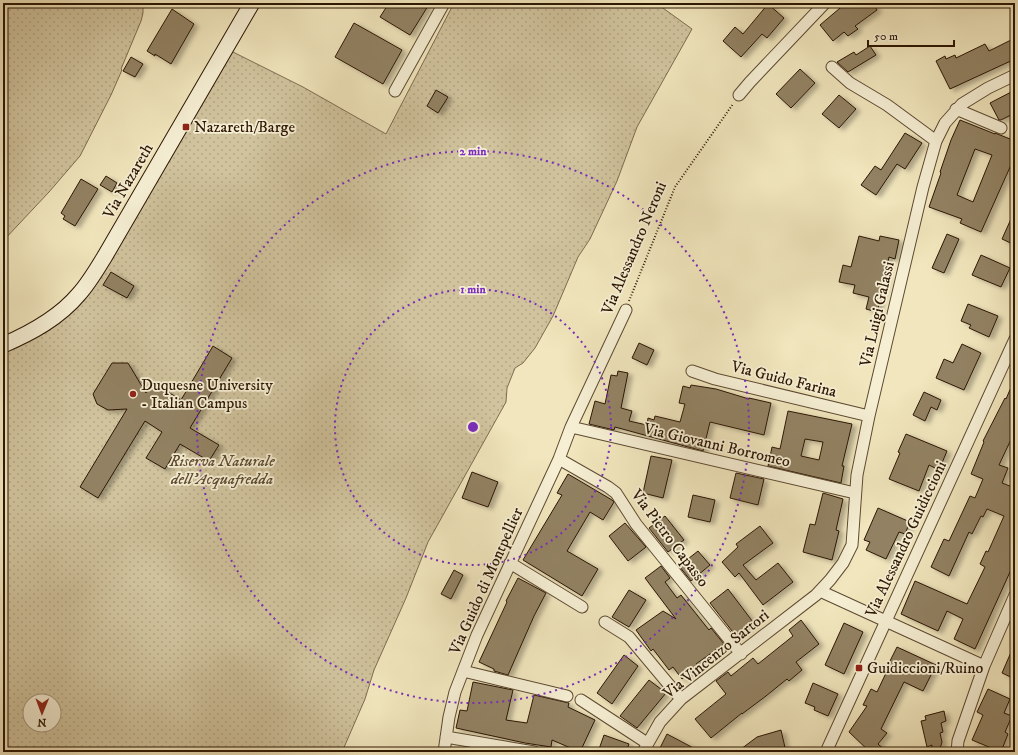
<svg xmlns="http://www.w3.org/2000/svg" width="1018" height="755" viewBox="0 0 1018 755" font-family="'IM FELL DW Pica',serif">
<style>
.park{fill:url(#park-dots);stroke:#7e6c50;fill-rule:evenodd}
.building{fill:#928264;stroke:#2c1603;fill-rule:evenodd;filter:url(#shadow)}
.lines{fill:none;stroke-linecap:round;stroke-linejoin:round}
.street-casing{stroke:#5d4a32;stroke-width:13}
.secondary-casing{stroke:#2c1603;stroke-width:17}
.path{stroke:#2c1603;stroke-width:2;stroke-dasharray:1 2;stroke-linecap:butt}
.street{stroke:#f6efd4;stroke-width:11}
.secondary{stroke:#f6efd4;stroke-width:15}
.ring{fill:none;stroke:#7b2cbf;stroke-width:2;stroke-dasharray:2 4}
.poi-dot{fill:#8f2418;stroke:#f6efd4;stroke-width:1.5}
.labels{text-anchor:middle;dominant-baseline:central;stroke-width:3.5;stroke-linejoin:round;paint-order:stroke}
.poi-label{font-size:16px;fill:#2c1603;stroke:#f6efd4;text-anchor:start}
.street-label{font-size:16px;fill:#2c1603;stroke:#f6efd4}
.park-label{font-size:16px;font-style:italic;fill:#5d4a31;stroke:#f6efd4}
.centre{fill:#7b2cbf;stroke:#f6efd4;stroke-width:2}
.ring-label{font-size:12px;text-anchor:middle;font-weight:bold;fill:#7b2cbf;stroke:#f6efd4;stroke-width:3.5;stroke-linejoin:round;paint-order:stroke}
</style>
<defs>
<pattern id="park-dots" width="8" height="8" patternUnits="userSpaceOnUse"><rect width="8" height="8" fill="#d0c39d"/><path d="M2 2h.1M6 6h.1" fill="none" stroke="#b3a786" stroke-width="1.8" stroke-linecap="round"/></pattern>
<filter id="shadow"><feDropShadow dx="4.5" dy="2.5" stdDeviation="2" flood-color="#0004"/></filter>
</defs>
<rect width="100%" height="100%" fill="#f1e6bd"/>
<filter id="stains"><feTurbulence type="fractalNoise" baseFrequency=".005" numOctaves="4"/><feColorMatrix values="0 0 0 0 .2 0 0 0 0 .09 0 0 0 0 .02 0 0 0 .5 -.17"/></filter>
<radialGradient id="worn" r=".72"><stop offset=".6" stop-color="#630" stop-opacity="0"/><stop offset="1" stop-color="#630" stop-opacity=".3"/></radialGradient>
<path class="park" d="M3 3H143V13L141 21 121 69 122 70 111 95 80 156 49 192 3 241Z
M454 3H656L692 29 637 127 617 181 590 239 578 257 553 316 535 348 523 363 515 368 507 388 506 402 428 542 406 598 374 670 365 699 342 752H3V349L39 332 45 333 62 321 78 305 231 51 303 87 386 134ZM30 701H54V725H30Z"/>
<path class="building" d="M389 3H423L428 6 410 35 380 17Z
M846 3H873L877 10 855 26 858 29 848 36 844 32 833 41 820 25Z
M768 4 784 18 767 38 762 34 741 57 723 41 735 27 743 34Z
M172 9 194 24 171 64 155 54V56L147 51Z
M354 23 402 50 383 84 335 57Z
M1015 38V59L950 89 936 61 945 56 946 59 955 55 956 58 985 44 989 51Z
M870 46 876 55 848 72 837 62 854 52 856 55Z
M131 57 143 64 135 77 123 71Z
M800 69 815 83 791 108 776 94Z
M436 90 448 97 438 113 427 106Z
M1015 90V113L1001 120H999L990 103Z
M839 95 856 109 839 128 822 114Z
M960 120 995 134V133L1015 141V156L981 232 960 223 962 219 929 207 941 173 940 172 951 140ZM975 149 992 155 973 202 957 195Z
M905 133 922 143 905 169 897 164 876 195 861 185 875 166 881 170Z
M106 176 117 183 112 192 100 185Z
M81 179 98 189 75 226 63 219 65 216 61 213Z
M1015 210V245L1002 239Z
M947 234 959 239 944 273 932 268Z
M859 236 879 241 880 236 899 240 895 259 889 257 885 275 886 276 877 312 866 309 869 297 853 293 855 285 839 282 843 265 851 267Z
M981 255 1010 268 1001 287 972 275Z
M111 272 134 286 127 298 103 285Z
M968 304 998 316 989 337 969 328 971 325 961 321Z
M639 343 654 350 647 365 632 358Z
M962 344 981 353 964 390 936 378 944 359 953 363Z
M213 346 232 358 190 428 219 445 209 461 180 444 165 469 146 458 162 432 145 421 98 498 80 487 127 409 108 410 97 404 93 394 112 363H128L146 393 152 382 181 400Z
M618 371 628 373 621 408 632 411 629 421 647 425 648 418 654 420 655 416 680 422 685 404 679 403 683 386 690 388 691 385 716 389 749 399V398L771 403 764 435 710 422 703 451 615 427 614 430 589 424 595 401 605 404 611 375 617 376Z
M1015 378V431L999 465 1008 468 1002 483 1015 488V561L975 649 954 639 963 619 947 611 938 631 901 614 915 581 967 604 985 567 980 564 986 551 988 552 1004 516 987 509 983 517 981 516 972 534 969 532 949 576 931 567 944 539 949 541 970 496 975 498 983 479 971 474 984 442 983 441 1005 398 1006 399Z
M924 392 941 400 937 410 931 407 925 421 913 415Z
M788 411 852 424 842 466H844L841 483 768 466 772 447 780 449ZM805 439 823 442 819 460 801 456Z
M906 434 947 451 939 470 929 465 919 491 889 479 900 453 898 452Z
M651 456 672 460 663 498 643 493Z
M472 472 498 482 488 507 462 498Z
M736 473 764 479 758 505 730 498Z
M568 474 612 500 614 502 603 520 590 512 567 551 598 569 582 596 523 560 562 495 557 493Z
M823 493 843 499 836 530 839 531 832 560 803 552 810 524 815 525Z
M693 495 715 500 710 522 688 517Z
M878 508 910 522 905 534 899 532 886 559 866 550 870 542 864 540Z
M665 516 684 540 668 552 649 528Z
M625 523 646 547 628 561 609 536Z
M760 526 773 543 743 565 756 580 778 563 793 582 763 605 739 573 735 577 722 562 738 547 736 544Z
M698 551 710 565 691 581 679 566Z
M661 566 670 578 665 582 677 598 681 595 709 630 711 628 724 644 696 664 698 666 682 679 673 667 669 670 653 649 651 651 636 630 663 611 676 619 645 578Z
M454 570 463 575 451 599 441 594Z
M518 578 546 593 534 616 508 675 494 671V669L479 662 507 602 506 601Z
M728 589 753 622 736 636 710 603Z
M629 590 646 600 629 627 612 617Z
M801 620 819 644 796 662 802 670 789 681 787 679 766 696 742 714V713L711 738 695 719 726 694 716 681 728 672 731 676 753 658 758 664 793 636 789 630Z
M844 623 863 632 844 674 825 665Z
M1015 643V679L1002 673Z
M897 647 936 665 923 691 904 682 881 729 887 733 878 744 887 752H870L849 732 867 706 863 705 871 689 877 692 886 673H884Z
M624 655 638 666 612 704 597 693Z
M649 680 666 693 637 728 620 716Z
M473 682 513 690 506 720 527 723 534 695 569 703 568 707 595 720 580 752 552 740 551 747 525 743 456 728 460 710 467 711Z
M813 683 838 694 828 716 814 710 815 707 805 703Z
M988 689 1010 699 1004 713 1012 716 1005 732 1008 734 1001 752 972 740 983 715 977 712Z
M944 711 946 721 941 723 943 732 940 733 942 742 939 752H931L932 745 927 747 921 721 926 720 925 716Z
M781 730 786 752H737L757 737Z
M667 734 701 752H665L660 748Z
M604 735 629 744 626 752H598Z"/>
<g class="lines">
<g class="street-casing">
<path id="street" d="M832 67 850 83 887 105 936 141
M395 91 444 3
M739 95 750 82 825 3
M956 109 1001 128
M692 371 715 379 869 416
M571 427 855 493
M559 459 608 487 616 493 636 524 741 654
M510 563 582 607
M820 591 984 666
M605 622 629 637 681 699
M463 671 567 696
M581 700 647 743
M446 737 534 752
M444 752 449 717 455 692 477 635 559 459 571 427 626 310
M643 752 660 722 681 699 816 595 830 580 843 563 852 545 857 475 869 416 923 187 936 141 945 123 962 104 988 88 1015 75
M826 752 1015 339
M957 752 958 741 984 666 1015 595"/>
</g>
<g class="secondary-casing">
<path id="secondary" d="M3 345C31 333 59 318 79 294 89 283 97 269 105 256L252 3"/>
</g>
<path class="path" d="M629 301 675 187 733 104"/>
<use href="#street" class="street"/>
<use href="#secondary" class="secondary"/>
</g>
<g class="ring">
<circle cx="473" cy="427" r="138"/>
<circle cx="473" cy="427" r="276"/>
</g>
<g class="poi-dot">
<rect x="182" y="123" width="8" height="8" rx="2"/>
<circle cx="133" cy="394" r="4"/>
<rect x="855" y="664" width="8" height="8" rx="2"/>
</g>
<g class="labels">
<g class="poi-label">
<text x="194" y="127">Nazareth/Barge</text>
<text x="141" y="385">Duquesne University<tspan x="141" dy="18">- Italian Campus</tspan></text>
<text x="867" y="668">Guidiccioni/Ruino</text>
</g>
<g class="street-label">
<text transform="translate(128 181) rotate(-60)">Via Nazareth</text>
<text transform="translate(634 248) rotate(-67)">Via Alessandro Neroni</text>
<text transform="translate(877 314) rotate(-77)">Via Luigi Galassi</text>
<text transform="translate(784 379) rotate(14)">Via Guido Farina</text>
<text transform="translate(717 445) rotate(13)">Via Giovanni Borromeo</text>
<text transform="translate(670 538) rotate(53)">Via Pietro Capasso</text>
<text transform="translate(906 539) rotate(-65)">Via Alessandro Guidiccioni</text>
<text transform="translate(486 581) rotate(-66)">Via Guido di Montpellier</text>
<text transform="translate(716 654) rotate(-39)">Via Vincenzo Sartori</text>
</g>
<g class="park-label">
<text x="222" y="461">Riserva Naturale<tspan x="222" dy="18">dell'Acquafredda</tspan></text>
</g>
</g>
<circle cx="473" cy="427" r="6" class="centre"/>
<g class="ring-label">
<text x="473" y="155">2 min</text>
<text x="473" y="293">1 min</text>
</g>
<rect width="1018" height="755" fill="none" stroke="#f1e6bd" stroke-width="16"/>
<rect x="4" y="4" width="1010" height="747" fill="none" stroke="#2c1603" stroke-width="2"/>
<rect x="8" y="8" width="1002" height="739" fill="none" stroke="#2c1603"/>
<g transform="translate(42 713) rotate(181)"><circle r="19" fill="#f6efd4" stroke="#a59880"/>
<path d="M0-3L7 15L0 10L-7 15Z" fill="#8f2418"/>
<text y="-6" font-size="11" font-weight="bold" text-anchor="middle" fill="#2c1603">N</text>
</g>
<path d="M868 40v6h86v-6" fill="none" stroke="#2c1603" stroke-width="2"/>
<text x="874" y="40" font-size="12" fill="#2c1603" stroke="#f6efd4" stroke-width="3" paint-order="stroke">50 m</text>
<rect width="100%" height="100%" filter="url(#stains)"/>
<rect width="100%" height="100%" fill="url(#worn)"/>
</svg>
